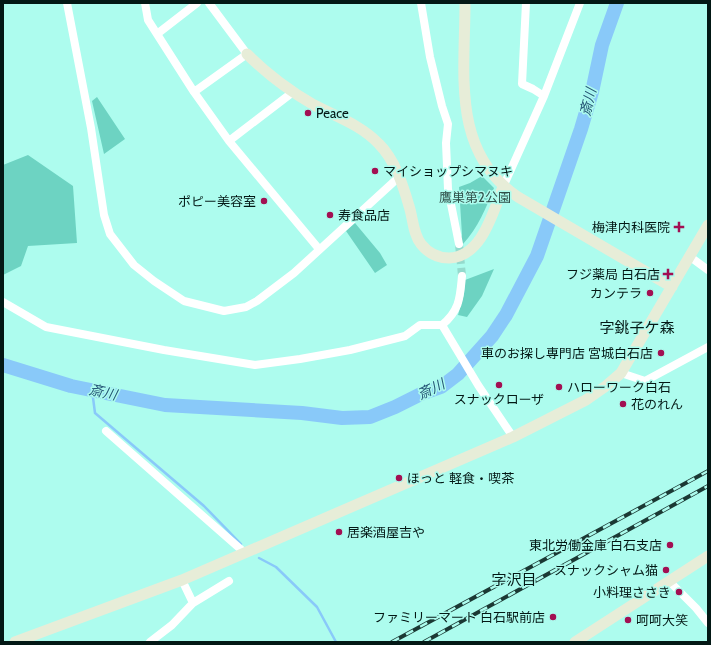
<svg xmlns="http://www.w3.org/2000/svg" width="711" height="645" viewBox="0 0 711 645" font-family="Cabin,'Noto Sans JP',sans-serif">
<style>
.green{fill:#6dd3c2}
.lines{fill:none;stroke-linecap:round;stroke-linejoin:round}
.stream{stroke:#89c9f9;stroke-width:2.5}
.river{stroke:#89c9f9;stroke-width:14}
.street-tunnel{stroke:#94dacd;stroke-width:8;stroke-dasharray:8 4;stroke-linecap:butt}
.street{stroke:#fff;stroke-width:8}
.secondary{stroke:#e7edd8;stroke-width:11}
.rail-casing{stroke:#1b3934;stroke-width:4}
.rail{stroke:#adfcee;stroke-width:2.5;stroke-dasharray:8;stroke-linecap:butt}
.poi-dot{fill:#a20f52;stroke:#adfcee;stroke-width:1.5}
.labels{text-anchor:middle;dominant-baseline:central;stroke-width:3;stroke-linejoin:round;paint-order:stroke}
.poi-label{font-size:13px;fill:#031815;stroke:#adfcee;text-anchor:end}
.park-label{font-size:13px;fill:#31504a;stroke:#adfcee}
.water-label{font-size:14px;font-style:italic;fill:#255576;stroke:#adfcee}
.quarter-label{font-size:15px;fill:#031815;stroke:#adfcee}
</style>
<rect width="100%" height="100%" fill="#adfcee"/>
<path class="green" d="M97 97 125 139 104 154 92 101Z
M28 155 73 186 77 243 28 246 21 266 3 275V165Z
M482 176 494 188C486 208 478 228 463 244L460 241 462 235 459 187 470 183Z
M355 223 380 253 387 265 375 273 346 231Z
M494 269 482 296 467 317 458 315 464 294 465 280Z"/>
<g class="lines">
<path class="stream" d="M92 390 95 413 204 506 241 544
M259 558 276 567 317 607 336 642"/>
<path class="river" d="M3 365 71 386 165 405 302 413 342 418 370 417 395 407 421 394 441 387 458 374 492 336 506 315 537 256 581 129 592 92 602 45 617 3"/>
<path class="street-tunnel" d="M459 244 462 276"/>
<path class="street" d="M67 3 91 128 104 215 110 234 134 265 154 281 184 301 224 311 246 307 257 301 294 273 399 177
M145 3 148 20 194 92 229 141 319 249
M421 3 430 57 442 106 448 124 446 143 448 189 459 244
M526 3 522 84 533 89 544 96
M157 34 197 3
M194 92 247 54 209 3
M229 141 293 92
M503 187 544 96 580 3
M689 256 708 270
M3 302 46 327 164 350 255 365 300 359 350 350 405 336 420 325H442C460 310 460 297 462 276
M442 325 478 385 513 437
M621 373 645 381 708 347
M106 431 245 553
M182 580 193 603
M669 581 696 608 708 623
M150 642 172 625 193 603 229 581"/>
<path class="secondary" d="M465 3C465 74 451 152 518 197L672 287
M247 54C268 75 288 90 314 105 337 117 361 125 379 144 395 160 403 185 409 206 413 218 413 234 421 244 428 253 437 258 449 258 482 257 493 212 503 187
M15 642 182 580 513 437 586 400 606 386 621 373 708 225
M575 642 708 556"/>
<g class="rail-casing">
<path id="rail" d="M392 642 708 471
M424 642 708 486"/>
</g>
<use href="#rail" class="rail"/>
</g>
<g class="poi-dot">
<circle cx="308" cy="113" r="4"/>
<circle cx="375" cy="171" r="4"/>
<circle cx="264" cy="201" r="4"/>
<circle cx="330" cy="215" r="4"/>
<path d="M677 221h4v4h4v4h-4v4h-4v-4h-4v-4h4z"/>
<path d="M666 268h4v4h4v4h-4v4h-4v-4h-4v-4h4z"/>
<circle cx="650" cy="293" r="4"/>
<circle cx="661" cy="353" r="4"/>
<circle cx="499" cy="385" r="4"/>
<circle cx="559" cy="387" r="4"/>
<circle cx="623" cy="404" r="4"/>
<circle cx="399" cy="478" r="4"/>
<circle cx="339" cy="532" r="4"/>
<circle cx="670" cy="545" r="4"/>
<circle cx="666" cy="570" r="4"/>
<circle cx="679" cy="592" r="4"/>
<circle cx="553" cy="617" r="4"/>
<circle cx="628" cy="620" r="4"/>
</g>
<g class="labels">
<g class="poi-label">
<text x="316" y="113" text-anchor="start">Peace</text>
<text x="383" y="171" text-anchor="start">マイショップシマヌキ</text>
<text x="256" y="201">ポピー美容室</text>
<text x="338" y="215" text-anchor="start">寿食品店</text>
<text x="670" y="227">梅津内科医院</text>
<text x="660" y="274">フジ薬局 白石店</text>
<text x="642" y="293">カンテラ</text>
<text x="653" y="353">車のお探し専門店 宮城白石店</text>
<text x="567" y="387" text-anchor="start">ハローワーク白石</text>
<text x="499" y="399" text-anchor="middle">スナックローザ</text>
<text x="631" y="404" text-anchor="start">花のれん</text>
<text x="407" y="478" text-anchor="start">ほっと 軽食・喫茶</text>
<text x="347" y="532" text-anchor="start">居楽酒屋吉や</text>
<text x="662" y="545">東北労働金庫 白石支店</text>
<text x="658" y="570">スナックシャム猫</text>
<text x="671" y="592">小料理ささき</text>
<text x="545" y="617">ファミリーマート 白石駅前店</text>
<text x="636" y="620" text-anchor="start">呵呵大笑</text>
</g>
<g class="park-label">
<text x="475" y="197">鷹巣第2公園</text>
</g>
<g class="water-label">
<text transform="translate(588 102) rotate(-76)">斎川</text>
<text transform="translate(431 389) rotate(-26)">斎川</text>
<text transform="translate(103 392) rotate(12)">斎川</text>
</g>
<g class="quarter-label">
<text x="637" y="328">字銚子ケ森</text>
<text x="514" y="580">字沢目</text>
</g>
</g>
<rect width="711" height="645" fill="none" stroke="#031815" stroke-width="8"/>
</svg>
